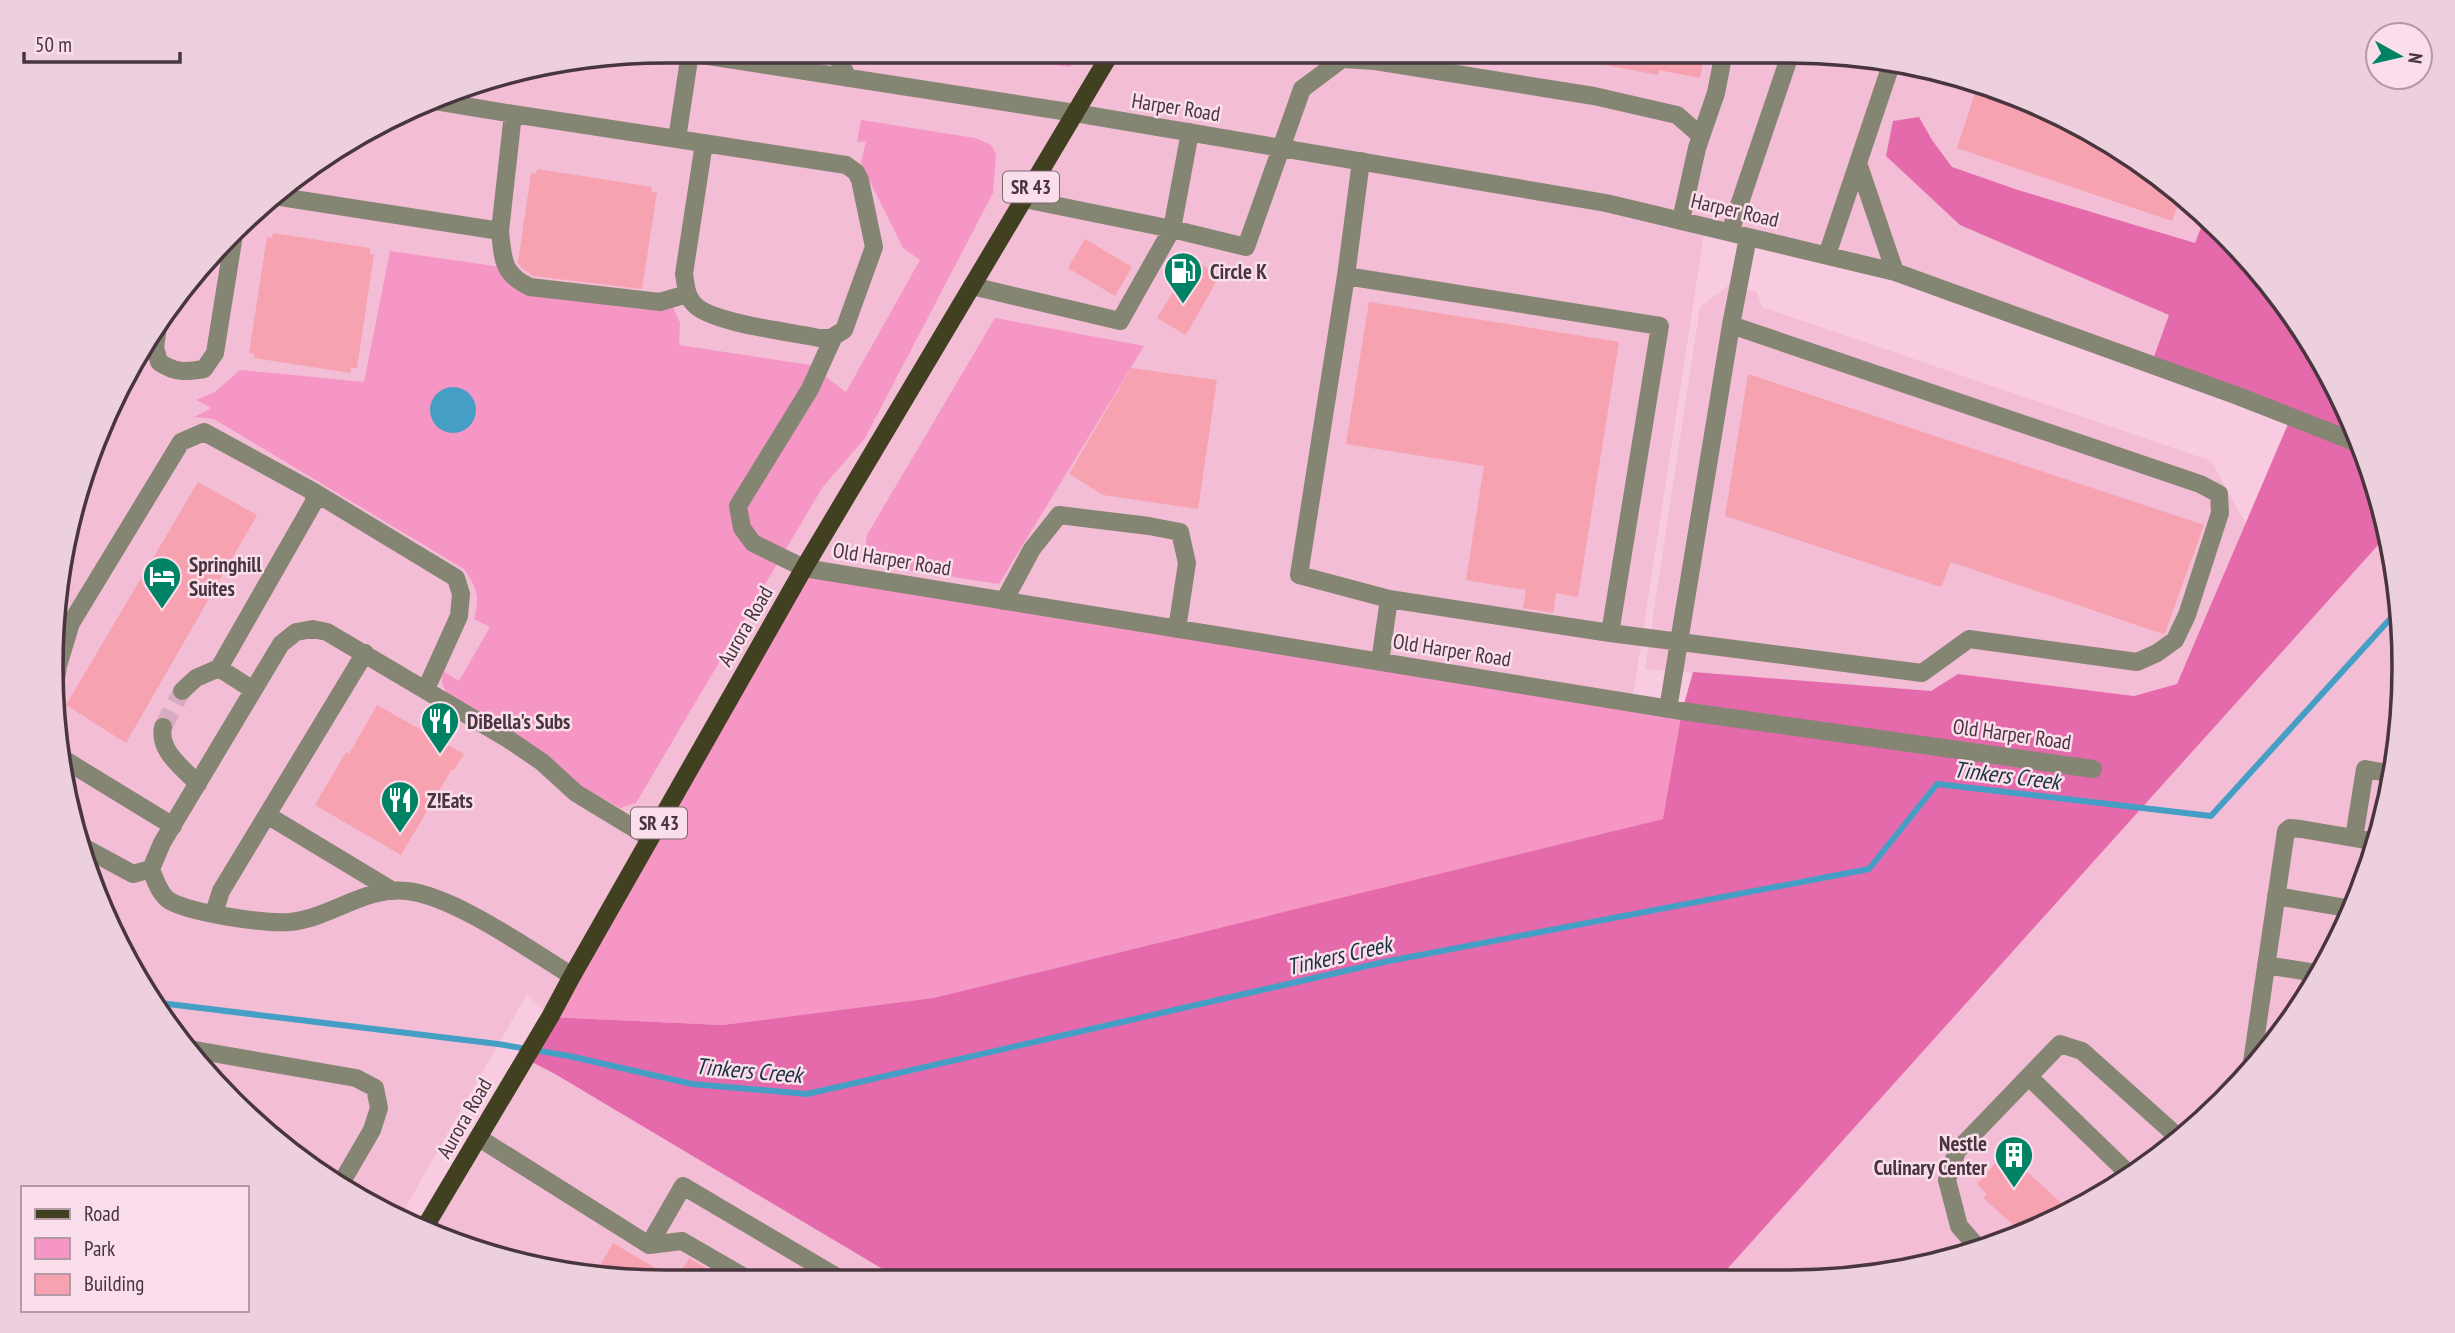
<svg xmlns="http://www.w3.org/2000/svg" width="2455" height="1333" viewBox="0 0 2455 1333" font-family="'PT Sans Narrow',sans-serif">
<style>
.built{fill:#f2bdd5}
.green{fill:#f596c5}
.forest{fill:#e56aac}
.water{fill:#459fc5}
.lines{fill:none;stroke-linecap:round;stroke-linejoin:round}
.stream{stroke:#459fc5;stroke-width:6}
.building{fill:#f7a2b0}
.minor-tunnel{stroke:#d6adc0;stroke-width:18;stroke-dasharray:18 9;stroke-linecap:butt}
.minor{stroke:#858573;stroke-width:18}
.major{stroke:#414121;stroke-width:18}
.labels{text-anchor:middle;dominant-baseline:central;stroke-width:5;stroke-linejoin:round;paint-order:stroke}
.shield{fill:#fbdeeb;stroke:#7e6872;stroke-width:2}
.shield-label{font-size:19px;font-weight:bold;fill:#48353e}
.street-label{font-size:21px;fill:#48353e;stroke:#fbdeeb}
.poi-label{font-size:21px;font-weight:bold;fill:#48353e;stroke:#fbdeeb;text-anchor:start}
.water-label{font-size:23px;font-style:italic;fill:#193440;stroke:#fbdeeb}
.rim{fill:none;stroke:#48353e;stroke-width:3.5}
</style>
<rect width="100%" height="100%" fill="#f9cbe0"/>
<path class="built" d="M667 51 1828 52 1948 72 2096 133 2194 203 2206 215 2151 365 1895 272 1705 227 1632 703 550 1017 527 994 400 1217 359 1200 204 1073 98 903 52 707 72 508 154 325 291 178 468 84Z
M1729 285 1757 292 1762 307 2211 461 2246 524 2177 684 2134 696 1958 674 1931 691 1645 669 1700 307Z
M2388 534 2403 626 2399 746 2372 864 2322 974 2251 1073 2131 1178 2024 1236 1868 1277 1708 1278 2027 936Z
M526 1059 555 1074 901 1280 627 1281 507 1261 425 1227Z"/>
<path class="green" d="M949 51H1080L1070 67Z
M861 120 975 138 991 145 996 154 993 193 865 438 822 488 636 803 620 808 573 782 447 694 442 683 443 671 459 681 490 627 474 619C480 596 477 588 464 569L214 419 194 417 211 408 196 400 215 392 240 370 364 382 390 251 501 267 518 289 645 310 660 299 670 300 680 323 679 345 810 365 846 392 920 260 903 248 861 163 866 141 857 142Z
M995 318 1144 346 999 584 879 566 865 551 867 535Z
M804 568 1682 711 1664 819 933 998 722 1025 550 1017Z"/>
<path class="forest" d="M1919 117 1932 140 1952 167 2018 190 2195 243 2206 215 2277 291 2341 394 2383 507 2388 534 1720 1277 901 1280 555 1074 526 1059 550 1017 722 1025 933 998 1663 819 1682 711 1693 672 1931 691 1958 674 2134 696 2177 684 2291 417 2151 365 2169 315 1960 225 1886 156 1893 121Z"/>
<path class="water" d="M430 410a23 23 0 1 1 46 0a23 23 0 1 1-46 0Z"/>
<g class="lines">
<path class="stream" d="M160 1003 498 1044 569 1056 692 1084 807 1094 1384 962 1869 869 1937 784 2211 816 2400 608"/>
</g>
<path class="building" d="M1579 52H1705L1700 78 1659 70 1658 75 1578 60Z
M1978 84 2096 133 2182 194 2172 221 1957 148Z
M538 169 652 187 651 192H657L642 289 533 276 522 268 518 263 531 173 535 174Z
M273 233 370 248V254H374L357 368H351L350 373 254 358 255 354 249 353 267 237 272 238Z
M1085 239 1132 267 1115 296 1068 268Z
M1193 260 1220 275 1186 335 1157 318Z
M1369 302 1619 342 1578 597 1556 593 1553 613 1523 608 1526 590 1466 580 1484 466 1346 444Z
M1131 368 1217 380 1198 509 1103 495 1069 474Z
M1748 374 2204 525 2165 633 2163 634 1951 562 1941 587 1725 516Z
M198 482 257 515 126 743 66 705Z
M377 705 464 754 454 770 452 769 401 855 315 805 346 752 349 754Z
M2005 1152 2070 1211 2025 1235 1983 1198 1987 1194 1977 1184Z
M613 1243 676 1280 689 1258 728 1281H627L594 1276Z"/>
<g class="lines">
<path class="minor-tunnel" d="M163 727 182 691"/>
<path class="minor" d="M676 51 1075 113 1606 203 1895 272 2238 396 2360 444
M834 51 848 78
M435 101 513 114
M677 139 846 165 856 172 860 180 874 247 844 330 831 338H819C792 332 710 323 694 304 686 296 686 285 684 274L704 143
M1361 161 1346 276 1299 575 1389 599 1380 662
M1858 163 1895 272
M274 196 500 231 513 114 677 139 690 53
M1024 199 1172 229 1246 247 1302 89 1342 59 1375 61 1594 96 1677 115 1701 136
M1681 220 1697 148 1716 93 1724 52
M500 231C503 259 502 274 530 287L660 302 687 294
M1730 232 1791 52
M1827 255 1892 62
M1346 276 1660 326 1610 633 1922 673 1969 639 2137 662 2157 653 2175 640 2187 615 2220 513 2219 494 2200 484 1731 325 1748 237
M972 286 1120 321 1172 229 1190 132
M159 320 155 347 159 362C175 373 186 372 204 369L215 353 233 241
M834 336 810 389 738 506 742 528 753 543 804 568 1682 711 2093 769
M314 492 456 578 461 594 459 616 426 689
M1389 599 1610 633
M1004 601 1032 549 1059 515 1149 526 1180 532 1187 563 1177 629
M182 691 196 678 219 668
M52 707 58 666 71 623 181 442 204 432 314 492V502L219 668 253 690
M1668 709 1731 325
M163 727C158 751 183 768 198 784
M65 760 173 826
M267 815 393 891
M2354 838 2365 769 2393 774
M85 848 133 874 151 869
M2276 896 2352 909
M214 913 221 891 365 653
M2266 965 2322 974
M572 976C530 950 454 896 407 891 365 886 331 918 290 922 265 924 191 913 170 901 160 895 155 880 151 869L162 843 281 644 296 632 313 629 327 632 508 739 542 762 576 793 650 838
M191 1052 195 1050 356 1078 375 1088 379 1108 372 1130 340 1185
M2255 1068 2252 1062 2286 831 2290 828 2301 829 2377 842
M2029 1077 2132 1177
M479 1138 649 1245 682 1241 751 1281
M649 1245 683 1186 842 1280
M1978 1248 1959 1226 1947 1180 1957 1151 2060 1044 2082 1051 2178 1137"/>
<path class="major" d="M425 1227 550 1017 572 976 804 568 1112 51"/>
</g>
<defs>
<g id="fuel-pin" transform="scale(2.0125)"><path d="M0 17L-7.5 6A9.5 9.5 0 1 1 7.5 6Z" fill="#008264" stroke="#fbdeeb"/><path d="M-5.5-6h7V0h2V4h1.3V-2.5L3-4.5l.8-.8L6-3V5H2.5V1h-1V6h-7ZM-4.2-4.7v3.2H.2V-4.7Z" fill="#fff"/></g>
<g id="hotel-pin" transform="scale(2.0125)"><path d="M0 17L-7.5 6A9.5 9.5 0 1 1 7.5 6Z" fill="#008264" stroke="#fbdeeb"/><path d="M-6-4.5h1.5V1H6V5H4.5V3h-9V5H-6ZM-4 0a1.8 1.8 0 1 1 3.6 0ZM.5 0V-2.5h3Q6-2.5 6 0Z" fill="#fff"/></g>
<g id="restaurant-pin" transform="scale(2.0125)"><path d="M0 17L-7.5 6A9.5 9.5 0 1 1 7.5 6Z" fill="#008264" stroke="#fbdeeb"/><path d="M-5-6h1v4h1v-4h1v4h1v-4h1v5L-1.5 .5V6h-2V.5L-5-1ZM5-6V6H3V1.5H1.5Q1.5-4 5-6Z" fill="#fff"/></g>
<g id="building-pin" transform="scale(2.0125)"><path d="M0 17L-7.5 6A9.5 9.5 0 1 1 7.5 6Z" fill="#008264" stroke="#fbdeeb"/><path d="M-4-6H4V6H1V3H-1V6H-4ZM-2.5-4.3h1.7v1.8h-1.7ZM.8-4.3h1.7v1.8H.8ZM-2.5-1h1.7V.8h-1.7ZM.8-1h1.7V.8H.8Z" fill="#fff"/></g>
</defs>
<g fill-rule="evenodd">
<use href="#fuel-pin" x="1183" y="271"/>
<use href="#hotel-pin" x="162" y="576"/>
<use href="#restaurant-pin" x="440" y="721"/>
<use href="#restaurant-pin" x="400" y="800"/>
<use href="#building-pin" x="2014" y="1155"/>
</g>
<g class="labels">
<g class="shield">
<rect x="1003" y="171.5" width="56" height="31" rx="5"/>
<rect x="631" y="807.5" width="56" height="31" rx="5"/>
</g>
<g class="shield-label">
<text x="1031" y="187">SR 43</text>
<text x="659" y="823">SR 43</text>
</g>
<g class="street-label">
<text transform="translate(1176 107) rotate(9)">Harper Road</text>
<text transform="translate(1735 210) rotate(13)">Harper Road</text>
<text transform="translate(892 559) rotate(9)">Old Harper Road</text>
<text transform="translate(745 626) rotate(-60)">Aurora Road</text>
<text transform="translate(1452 650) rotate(9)">Old Harper Road</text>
<text transform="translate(2012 734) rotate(8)">Old Harper Road</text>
<text transform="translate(464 1118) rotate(-60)">Aurora Road</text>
</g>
<g class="poi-label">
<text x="1210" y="271">Circle K</text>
<text x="189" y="564">Springhill<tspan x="189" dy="24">Suites</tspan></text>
<text x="467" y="721">DiBella's Subs</text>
<text x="427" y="800">Z!Eats</text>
<text x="1987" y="1143" text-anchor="end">Nestle<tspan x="1987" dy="24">Culinary Center</tspan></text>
</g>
<g class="water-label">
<text transform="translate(2007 775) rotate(7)">Tinkers Creek</text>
<text transform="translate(1339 955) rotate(-13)">Tinkers Creek</text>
<text transform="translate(749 1070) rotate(5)">Tinkers Creek</text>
</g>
</g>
<path d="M0 0H2455V1333H0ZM666 63H1789A603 603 0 0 1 2392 666V667A603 603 0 0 1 1789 1270H666A603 603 0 0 1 63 667V666A603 603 0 0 1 666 63Z" fill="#edd0dd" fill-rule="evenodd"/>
<path class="rim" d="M666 63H1789A603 603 0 0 1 2392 666V667A603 603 0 0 1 1789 1270H666A603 603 0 0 1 63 667V666A603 603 0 0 1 666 63Z"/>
<rect x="21" y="1186" width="228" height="126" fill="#fbdeeb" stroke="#b39aa6" stroke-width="2"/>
<rect x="35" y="1209" width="35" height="10" fill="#414121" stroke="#b39aa6" stroke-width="2"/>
<text x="84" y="1221" font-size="21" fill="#48353e">Road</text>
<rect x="35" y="1238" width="35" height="21" fill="#f596c5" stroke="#b39aa6" stroke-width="2"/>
<text x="84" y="1256" font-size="21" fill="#48353e">Park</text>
<rect x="35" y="1274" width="35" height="21" fill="#f7a2b0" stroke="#b39aa6" stroke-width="2"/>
<text x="84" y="1291" font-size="21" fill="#48353e">Building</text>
<g transform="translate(2399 56) rotate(98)"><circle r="33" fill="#fbdeeb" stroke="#b39aa6" stroke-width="2"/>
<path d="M0-5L12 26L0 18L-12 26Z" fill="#008264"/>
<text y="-10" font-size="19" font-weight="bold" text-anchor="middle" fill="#48353e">N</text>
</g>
<path d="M24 52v10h156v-10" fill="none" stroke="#48353e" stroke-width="3.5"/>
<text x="35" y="52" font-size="21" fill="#48353e" stroke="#fbdeeb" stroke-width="5" paint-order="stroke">50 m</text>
</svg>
